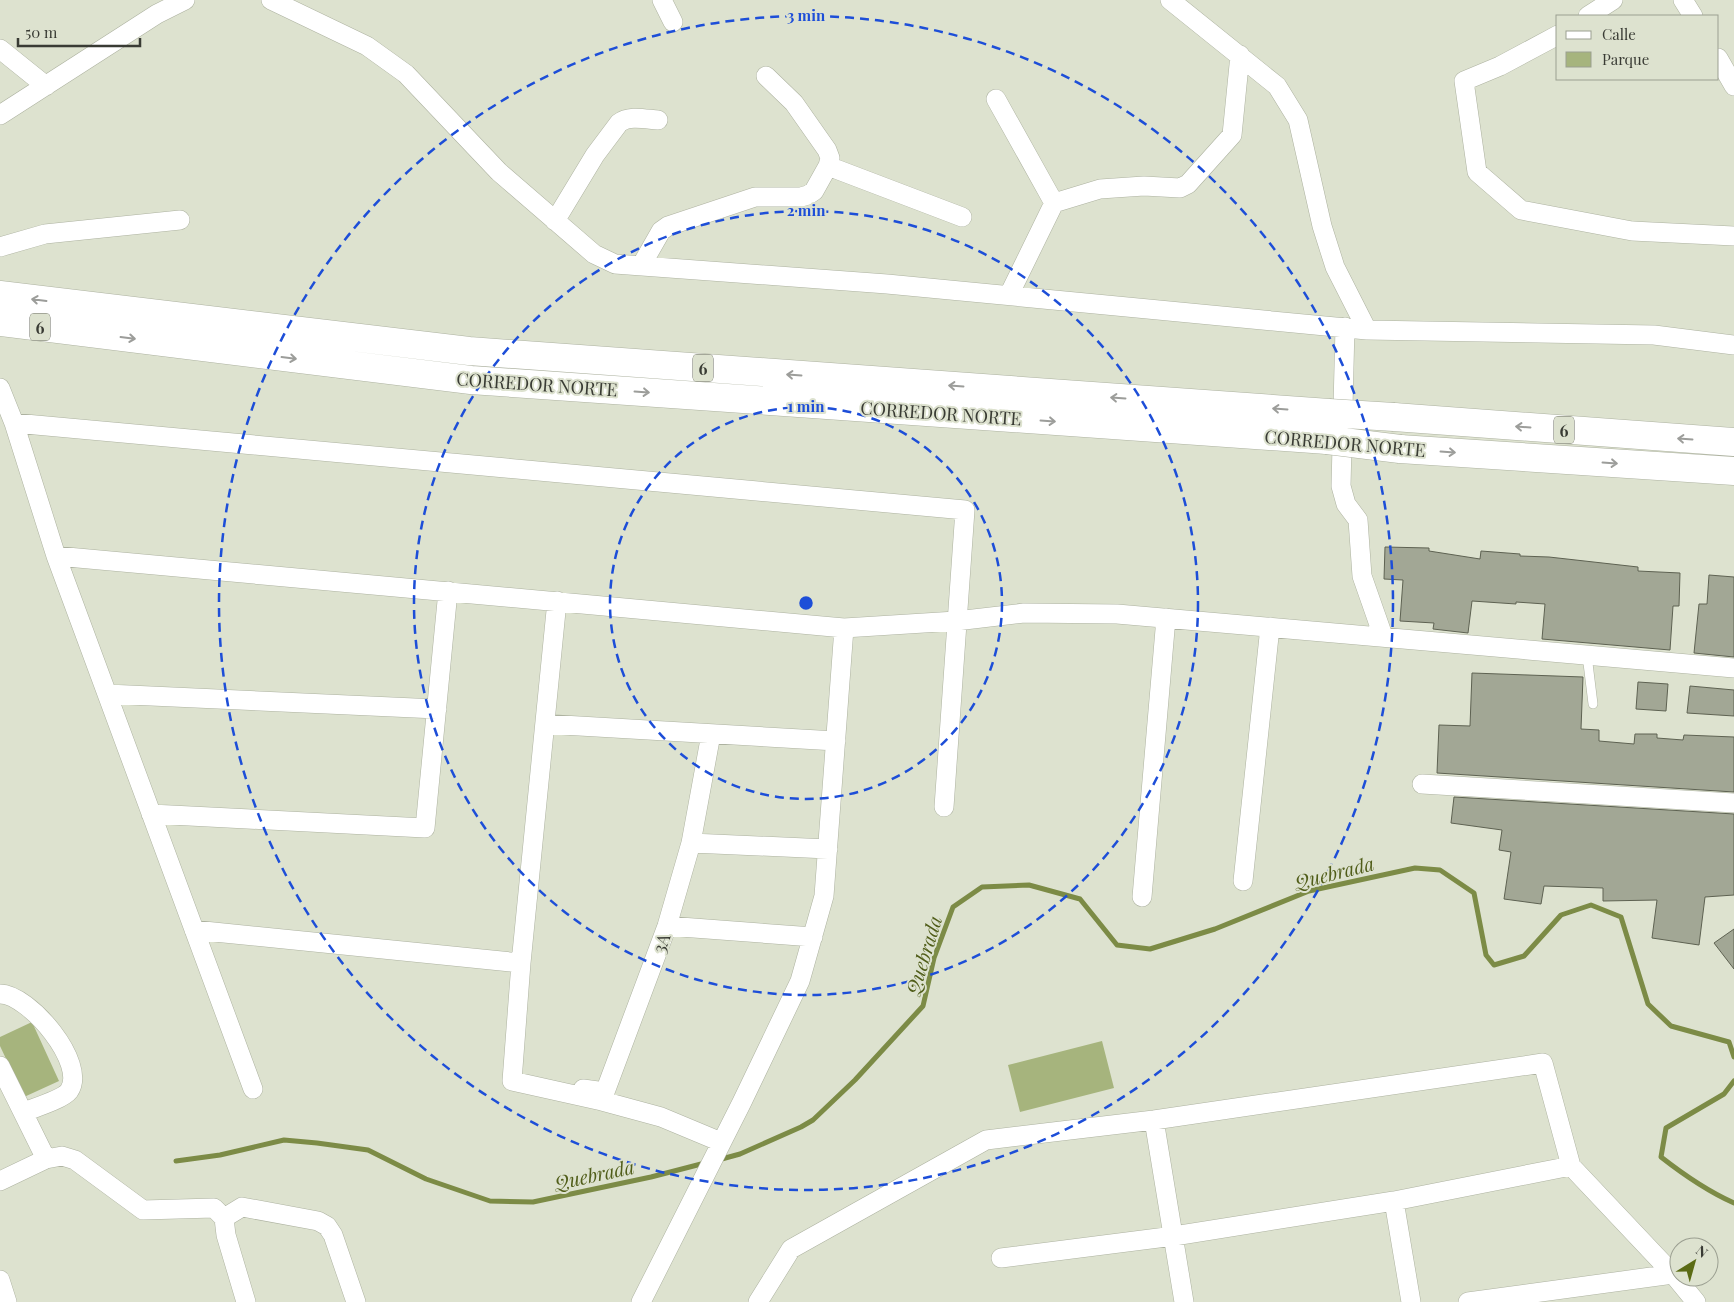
<svg xmlns="http://www.w3.org/2000/svg" width="1734" height="1302" viewBox="0 0 1734 1302" font-family="'Playfair Display',serif">
<style>
.green{fill:#a6b47d}
.lines{fill:none;stroke-linecap:round;stroke-linejoin:round}
.stream{stroke:#7c8b46;stroke-width:5}
.building{fill:#a2a795;stroke:#5e6252}
.lane-casing{stroke:#adb2a0;stroke-width:10}
.street-casing{stroke:#adb2a0;stroke-width:20}
.highway-casing{stroke:#adb2a0;stroke-width:29}
.lane{stroke:#fff;stroke-width:9}
.street{stroke:#fff;stroke-width:19}
.highway{stroke:#fff;stroke-width:28}
.highway-bridge-casing{stroke:#adb2a0;stroke-width:29;stroke-linecap:butt}
.highway-bridge{stroke:#fff;stroke-width:28}
.oneway{stroke:#9c9d9a}
.ring{fill:none;stroke:#1d4ed8;stroke-width:2.5;stroke-dasharray:9 6}
.labels{text-anchor:middle;dominant-baseline:central;stroke-width:4;stroke-linejoin:round;paint-order:stroke}
.shield{fill:#dde2cf;stroke:#6a6d62;stroke-width:1}
.shield-label{font-size:16px;font-weight:bold;fill:#393b34}
.street-label{font-size:18px;fill:#393b34;stroke:#dde2cf}
.water-label{font-size:19px;font-style:italic;fill:#505d19;stroke:#dde2cf}
.centre{fill:#1d4ed8;stroke:#dde2cf;stroke-width:2.5}
.ring-label{font-size:15px;text-anchor:middle;font-weight:bold;fill:#1d4ed8;stroke:#dde2cf;stroke-width:4;stroke-linejoin:round;paint-order:stroke}
</style>
<rect width="100%" height="100%" fill="#dde2cf"/>
<path class="green" d="M32 1022 59 1081 24 1097 0 1046V1037Z
M1102 1041 1114 1088 1020 1112 1008 1065Z"/>
<g class="lines">
<path class="stream" d="M1734 1081 1724 1094 1666 1128 1661 1157C1684 1175 1707 1191 1734 1203
M718 1160 740 1154 801 1127 813 1120 855 1080 923 1006 934 958 953 907 982 887 1029 885 1080 899 1117 945 1150 949 1215 929 1309 891 1415 868 1440 870 1474 893 1486 955 1494 965 1524 956 1561 915 1591 905 1621 917 1648 1004 1671 1026 1729 1042 1734 1057
M176 1161 220 1155 284 1140 317 1143 368 1150 426 1179 490 1201 533 1202 651 1177 705 1163"/>
</g>
<path class="building" d="M1385 547 1429 548V551L1480 559 1481 551 1520 554V556L1549 557 1638 567V571L1680 573 1679 606H1673L1670 650 1542 639 1545 604 1516 602V604L1472 601 1468 633 1433 629 1434 623 1400 621 1403 580 1384 579Z
M1709 575 1734 577V657L1694 653 1699 604H1707Z
M1472 673 1583 677 1581 729 1599 730V741L1634 744 1635 734H1657V738L1683 740 1684 735 1734 737V792L1437 773 1439 725 1470 726Z
M1638 682 1668 684 1666 711 1636 709Z
M1690 686 1734 690V716L1687 713Z
M1454 797 1734 814V895L1705 897 1699 945 1652 938 1657 900 1603 901V888L1544 886 1541 904 1504 899 1511 852 1499 850 1502 830 1451 823Z
M1734 929V969L1714 943Z"/>
<g class="lines">
<g class="lane-casing">
<path id="lane" d="M1587 655 1593 704"/>
</g>
<g class="street-casing">
<path id="street" d="M271 0 367 46 406 74 499 172 594 254 615 264 887 284 1367 330 1654 335 1734 345
M662 0 673 22
M1170 0 1277 86 1298 120 1322 226 1335 267 1367 330
M1683 0 1693 16
M1588 16 1613 0
M1558 35 1500 66 1464 81 1477 172 1521 210 1632 231 1734 236
M0 49 46 86
M1718 58 1734 86
M996 99 1054 203 1009 295
M0 115 157 14 185 0
M828 166 962 217
M1054 203 1100 189 1144 186 1180 188 1188 184 1232 135 1240 55
M555 221 595 155 619 123C629 115 645 119 658 120
M0 247 45 234 180 220
M641 266 661 231 668 226 755 197H801L808 195 814 191 828 166 830 158 827 150 794 103 766 76
M1345 327 1341 486 1346 504 1358 520 1362 576 1383 636
M0 388 14 423 56 556 253 1089
M14 423 965 510 944 807
M56 556 844 628 956 621 1024 613 1117 614 1734 668
M557 601 521 963 512 1081 602 1101 661 1117 721 1142
M107 694 437 709
M545 724 836 741
M1422 784 1734 803
M151 814 425 828 448 591
M691 843 828 849
M1243 881 1270 627
M1142 897 1166 618
M667 926 813 937
M194 930 521 963
M0 994C29 994 88 1064 69 1091 63 1099 34 1108 24 1112
M0 1066 46 1159
M583 1089 605 1092 667 926 691 843 711 734
M1154 1120 1184 1302
M0 1181 46 1159 62 1156 75 1160 143 1210 214 1208 224 1218 226 1235 246 1302
M1394 1201 1411 1302
M224 1218 242 1207 318 1221 327 1226 333 1235 356 1302
M1001 1258 1174 1236 1394 1201 1571 1166
M0 1280 7 1302
M641 1302 742 1102 800 981 824 896 844 628
M758 1302 791 1249 986 1140 1154 1120 1543 1063 1571 1166 1673 1274 1696 1302
M1468 1302 1673 1274"/>
</g>
<g class="highway-casing">
<path id="highway" d="M0 295 469 351 1329 413
M0 322 471 380 1327 440
M1394 417 1734 442
M1400 449 1734 471"/>
</g>
<use href="#lane" class="lane"/>
<use href="#street" class="street"/>
<use href="#highway" class="highway"/>
<g class="highway-bridge-casing">
<path id="highway-bridge" d="M1329 413 1394 417
M1327 440 1400 449"/>
</g>
<use href="#highway-bridge" class="highway-bridge"/>
</g>
<defs><path id="oneway-shaft" d="M-6 0H5M1.5-3L5.5 0L1.5 3" fill="none" stroke-width="1.6" stroke-linecap="round" stroke-linejoin="round" transform="scale(1.25)"/></defs>
<g class="oneway">
<use href="#oneway-shaft" transform="translate(39 300) rotate(-173)"/>
<use href="#oneway-shaft" transform="translate(128 338) rotate(7)"/>
<use href="#oneway-shaft" transform="translate(289 358) rotate(7)"/>
<use href="#oneway-shaft" transform="translate(794 375) rotate(-176)"/>
<use href="#oneway-shaft" transform="translate(956 386) rotate(-176)"/>
<use href="#oneway-shaft" transform="translate(642 392) rotate(4)"/>
<use href="#oneway-shaft" transform="translate(1118 398) rotate(-176)"/>
<use href="#oneway-shaft" transform="translate(1280 409) rotate(-176)"/>
<use href="#oneway-shaft" transform="translate(1048 421) rotate(4)"/>
<use href="#oneway-shaft" transform="translate(1523 427) rotate(-176)"/>
<use href="#oneway-shaft" transform="translate(1685 439) rotate(-176)"/>
<use href="#oneway-shaft" transform="translate(1448 452) rotate(4)"/>
<use href="#oneway-shaft" transform="translate(1610 463) rotate(4)"/>
</g>
<g class="ring">
<circle cx="806" cy="603" r="196"/>
<circle cx="806" cy="603" r="392"/>
<circle cx="806" cy="603" r="587"/>
</g>
<g class="labels">
<g class="shield">
<rect x="30" y="313.5" width="20" height="27" rx="4"/>
<rect x="693" y="354.5" width="20" height="27" rx="4"/>
<rect x="1554" y="416.5" width="20" height="27" rx="4"/>
</g>
<g class="shield-label">
<text x="40" y="327">6</text>
<text x="703" y="368">6</text>
<text x="1564" y="430">6</text>
</g>
<g class="street-label">
<text transform="translate(537 384) rotate(4)">CORREDOR NORTE</text>
<text transform="translate(941 413) rotate(4)">CORREDOR NORTE</text>
<text transform="translate(1345 443) rotate(5)">CORREDOR NORTE</text>
<text transform="translate(661 943) rotate(-70)">3A</text>
</g>
<g class="water-label">
<text transform="translate(1334 872) rotate(-14)">Quebrada</text>
<text transform="translate(923 955) rotate(-73)">Quebrada</text>
<text transform="translate(594 1174) rotate(-12)">Quebrada</text>
</g>
</g>
<circle cx="806" cy="603" r="8" class="centre"/>
<g class="ring-label">
<text x="806" y="21">3 min</text>
<text x="806" y="216">2 min</text>
<text x="806" y="412">1 min</text>
</g>
<rect x="1556" y="15" width="162" height="65" fill="#dde2cf" stroke="#9b9f91"/>
<rect x="1566" y="31" width="25" height="8" fill="#ffffff" stroke="#9b9f91"/>
<text x="1602" y="40" font-size="15" fill="#393b34">Calle</text>
<rect x="1566" y="52" width="25" height="15" fill="#a6b47d" stroke="#9b9f91"/>
<text x="1602" y="65" font-size="15" fill="#393b34">Parque</text>
<g transform="translate(1694 1262) rotate(37)"><circle r="24" fill="#dde2cf" stroke="#9b9f91"/>
<path d="M0-4L9 19L0 12L-9 19Z" fill="#5b6b15"/>
<text y="-8" font-size="14" font-weight="bold" text-anchor="middle" fill="#393b34">N</text>
</g>
<path d="M18 38v8h122v-8" fill="none" stroke="#393b34" stroke-width="2.5"/>
<text x="25" y="38" font-size="15" fill="#393b34" stroke="#dde2cf" stroke-width="4" paint-order="stroke">50 m</text>
</svg>
